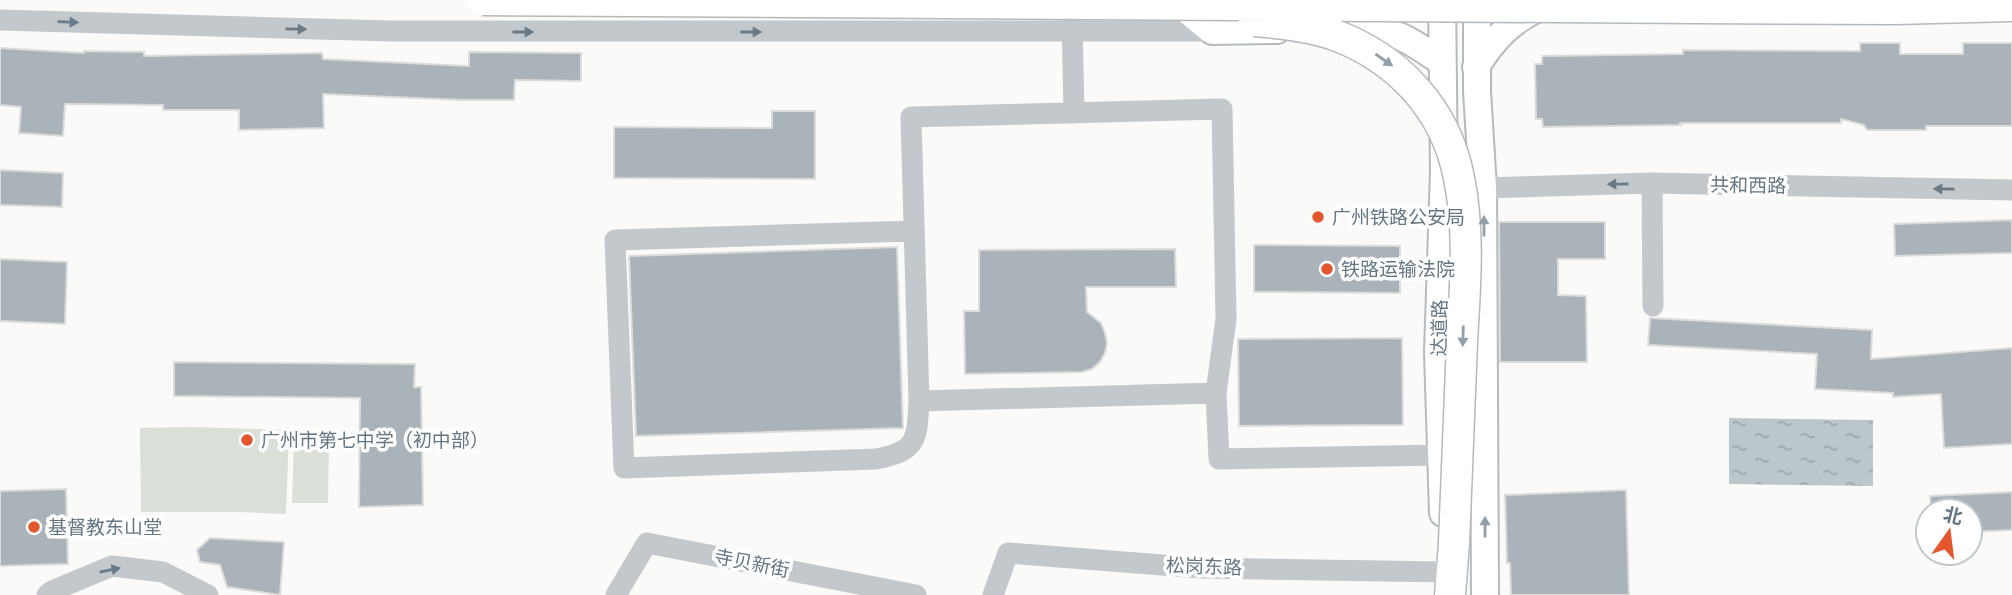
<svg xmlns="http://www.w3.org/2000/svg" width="2012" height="595" viewBox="0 0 2012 595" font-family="'IBM Plex Sans','Noto Sans SC',sans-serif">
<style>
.pitch{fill:#dadfd7}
.water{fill:url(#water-ripples)}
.building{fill:#aab3b9;stroke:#dcdcda;stroke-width:2}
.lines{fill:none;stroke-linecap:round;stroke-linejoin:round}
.major-casing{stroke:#b5babe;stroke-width:30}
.highway-casing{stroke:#b4b9bd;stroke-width:33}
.minor{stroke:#c3c8cc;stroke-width:21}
.major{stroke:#fff;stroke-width:26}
.highway{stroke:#fff;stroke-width:30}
.highway-bridge-casing{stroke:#b4b9bd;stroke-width:33;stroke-linecap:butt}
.highway-bridge{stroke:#fff;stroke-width:30}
.oneway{fill:#6a7a87}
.oneway2{fill:#939fa8}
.poi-dot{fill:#e4572e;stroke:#fff;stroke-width:2.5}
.labels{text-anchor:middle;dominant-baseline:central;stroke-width:7;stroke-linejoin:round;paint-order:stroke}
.street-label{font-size:19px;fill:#657683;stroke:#fff}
.poi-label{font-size:19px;fill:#657683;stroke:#fff;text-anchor:start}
</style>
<defs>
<pattern id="water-ripples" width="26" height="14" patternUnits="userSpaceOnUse" patternTransform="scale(1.75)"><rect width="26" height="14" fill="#bbc7cb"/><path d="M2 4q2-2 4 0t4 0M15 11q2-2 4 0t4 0" fill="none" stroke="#9ca6aa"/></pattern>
</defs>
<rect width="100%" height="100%" fill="#fafaf8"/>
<path class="pitch" d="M189 427V431L190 427 289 430 286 514 239 512H141L140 428Z
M294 438 329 440 328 503H292Z"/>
<path class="water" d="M1729 418 1873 420V486L1729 484Z"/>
<path class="building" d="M1860 43H1900V54H1963V43H2012V126H1926V130H1867L1864 125 1841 119V123H1680L1681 125 1543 127 1542 119H1536L1535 64H1542V56L1683 54V50L1860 51Z
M0 48 84 53V51L144 52V56L322 53 323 59 469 66V52L581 53V81L515 80 514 100H462L323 94 324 128 239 130V110H163V105L65 104 63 136 19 133 21 107 0 105Z
M772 111H815V179L614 178V127L772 128Z
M0 170 63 173 62 207 0 205Z
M2012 220V253L1895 256 1894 224Z
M1499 222H1605V259H1558V295L1586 296 1587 362H1500Z
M1254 245 1400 246V293L1254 292Z
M897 247 903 428 636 436 629 256Z
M1175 249 1176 287H1086L1087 312 1101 323 1105 333 1107 343 1105 353 1100 362 1092 369 1082 372 965 374 964 311H979V250Z
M0 259 67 262 65 324 0 321Z
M1650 318 1872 330 1871 359 2012 348V444L1944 448 1941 394 1893 397V393L1815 389 1817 354 1648 345Z
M1402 338 1403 425 1239 426 1238 339Z
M174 362 415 364 414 387H421L423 505 359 507 360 398 174 396Z
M66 489 68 564 0 566V491Z
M1626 490 1629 595H1511L1510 563H1507L1505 495Z
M2012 492V530L1970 532V511H1931L1930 496Z
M210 538 284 542 280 595 227 587 220 565 200 562 197 550Z"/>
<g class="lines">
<g class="major-casing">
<path id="major" d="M1174 0 1212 31 1277 30
M1442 0 1444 171 1438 352 1443 513
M1477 0V91L1483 188 1485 595
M1323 30C1348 29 1375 26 1399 36 1414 42 1428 53 1442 62
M1476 67C1493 39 1512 19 1543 6"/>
</g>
<g class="highway-casing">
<path id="highway" d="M1450 595 1454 543"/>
</g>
<path class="minor" d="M0 20 391 31H1212
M1072 20 1074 113
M1652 183 1653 306
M1483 188 1652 183 2012 190
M914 231 615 240 624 468 876 459C918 451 917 439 919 401L911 117 1222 109 1226 319 1216 393 1219 459 1441 455
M919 401 1216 393
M47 595 52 591 112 566 163 572 208 595
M616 595 647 543 916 595
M993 595 1008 553 1201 568 1445 572"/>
<use href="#major" class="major"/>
<use href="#highway" class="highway"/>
<g class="highway-bridge-casing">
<path id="highway-bridge" d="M482 0 1696 8 1895 9 2012 6
M1254 21C1280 23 1307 26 1332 34 1397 57 1446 109 1459 178 1470 232 1465 288 1462 342 1459 409 1457 476 1454 543"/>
</g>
<use href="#highway-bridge" class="highway-bridge"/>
</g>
<defs><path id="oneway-solid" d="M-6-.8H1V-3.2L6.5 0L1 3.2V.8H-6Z" transform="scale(1.75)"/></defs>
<g class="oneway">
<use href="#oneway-solid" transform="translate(68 22) rotate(2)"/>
<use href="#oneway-solid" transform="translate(296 29) rotate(1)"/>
<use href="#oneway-solid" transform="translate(523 32)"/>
<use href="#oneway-solid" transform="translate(751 32)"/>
<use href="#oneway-solid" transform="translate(1618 184) rotate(179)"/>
<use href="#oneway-solid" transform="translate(1944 189) rotate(-179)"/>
<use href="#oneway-solid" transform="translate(110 570) rotate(-11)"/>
</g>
<g class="oneway2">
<use href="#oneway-solid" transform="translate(1384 60) rotate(35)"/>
<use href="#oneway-solid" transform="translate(1484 226) rotate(-90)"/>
<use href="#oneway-solid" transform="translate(1463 336) rotate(92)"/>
<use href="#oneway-solid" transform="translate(1485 527) rotate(-90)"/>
</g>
<g class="poi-dot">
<circle cx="1318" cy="217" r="7"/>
<circle cx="1327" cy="269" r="7"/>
<circle cx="247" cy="440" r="7"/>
<circle cx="34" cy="527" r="7"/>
</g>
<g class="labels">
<g class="street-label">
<text transform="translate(1748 185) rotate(1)">共和西路</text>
<text transform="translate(1439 328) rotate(-89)">达道路</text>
<text transform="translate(752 563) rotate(11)">寺贝新街</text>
<text transform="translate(1204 566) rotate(2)">松岗东路</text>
</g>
<g class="poi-label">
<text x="1332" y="217">广州铁路公安局</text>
<text x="1341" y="269">铁路运输法院</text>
<text x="261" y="440">广州市第七中学（初中部）</text>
<text x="48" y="527">基督教东山堂</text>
</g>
</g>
<g transform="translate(1949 532) rotate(14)"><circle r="33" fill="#ffffff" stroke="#c1c8cd" stroke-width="2"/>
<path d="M0-5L12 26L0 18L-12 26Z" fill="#e4572e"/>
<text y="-10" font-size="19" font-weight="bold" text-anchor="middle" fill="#657683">北</text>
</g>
</svg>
